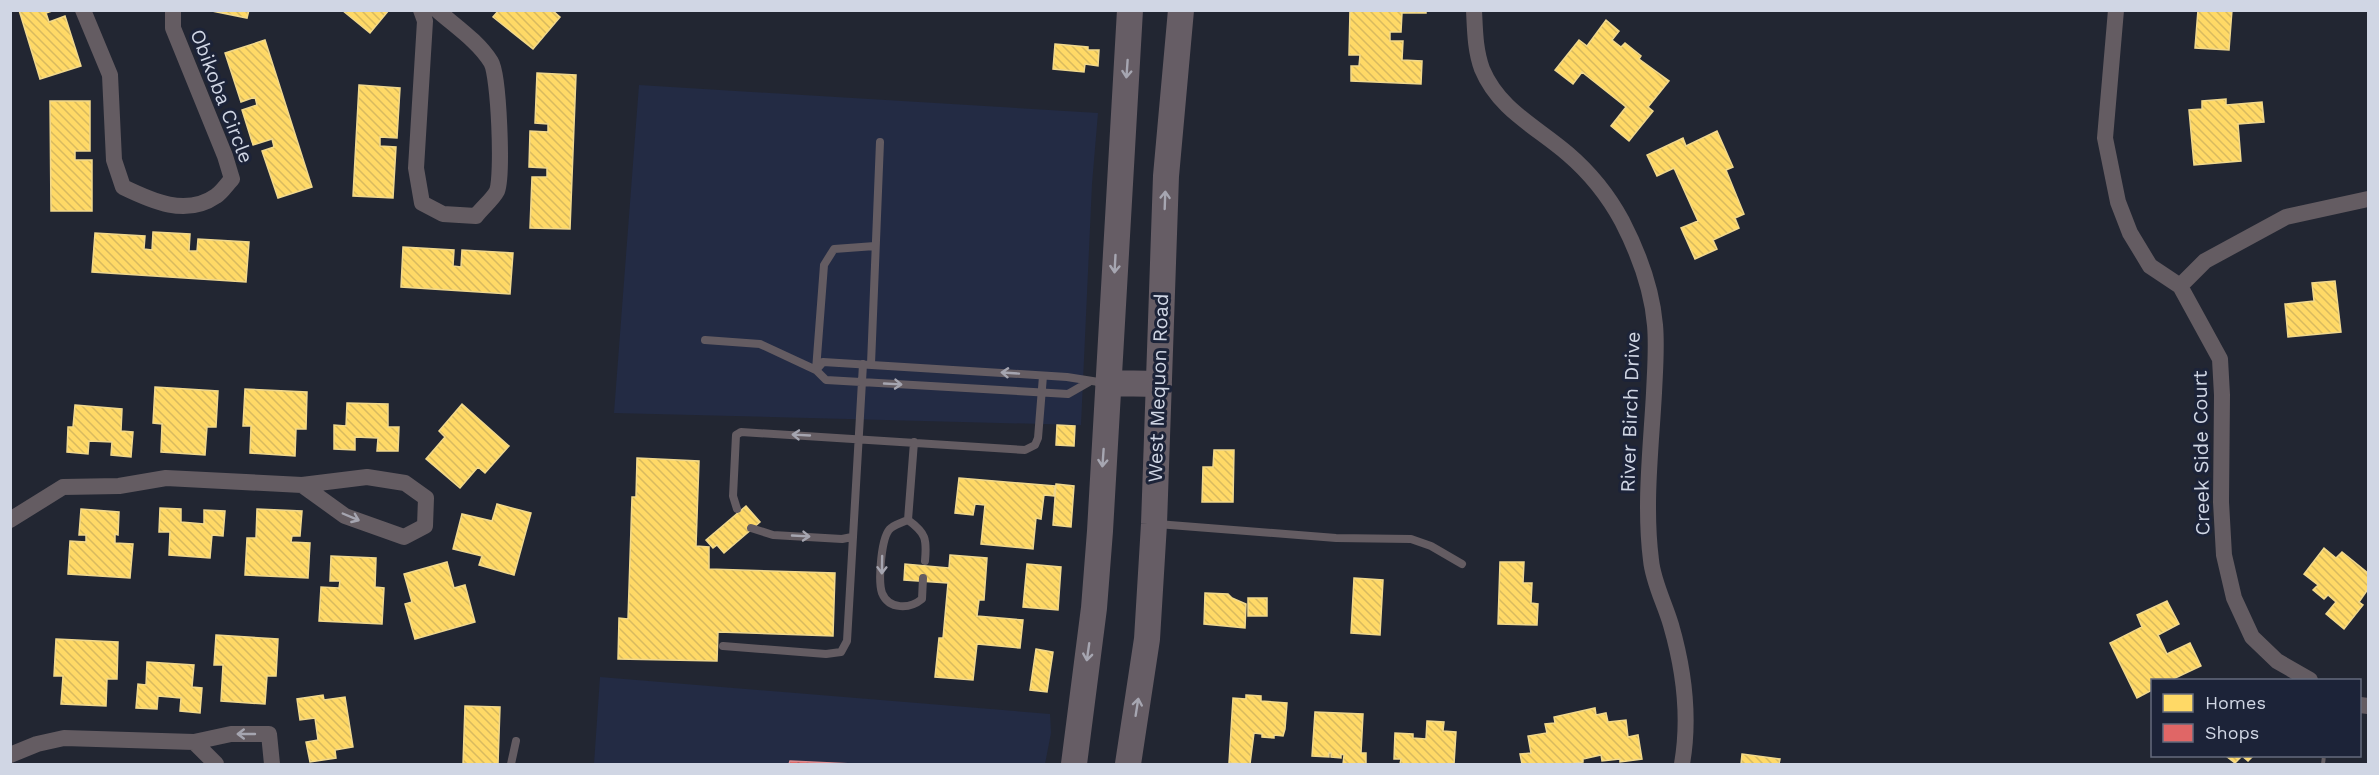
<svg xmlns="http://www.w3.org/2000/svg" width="2379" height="775" viewBox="0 0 2379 775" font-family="'Work Sans',sans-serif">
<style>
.built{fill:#232b44}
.homes{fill:url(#homes-back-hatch);stroke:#f1d88c;stroke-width:1.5}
.shops{fill:url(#shops-back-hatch);stroke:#db888c;stroke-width:1.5}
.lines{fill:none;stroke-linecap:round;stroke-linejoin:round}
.path{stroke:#635d63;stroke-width:4;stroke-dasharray:6 3;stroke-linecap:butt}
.service{stroke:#645c62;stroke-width:8}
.minor{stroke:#645c62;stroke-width:16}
.primary{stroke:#665d65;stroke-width:26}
.oneway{stroke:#a6a6b1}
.oneway2{stroke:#a5a5b0}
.labels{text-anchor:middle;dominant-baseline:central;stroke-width:6;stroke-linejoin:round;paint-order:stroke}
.street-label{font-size:20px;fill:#d0d6e4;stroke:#1c2338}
</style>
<defs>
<pattern id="homes-back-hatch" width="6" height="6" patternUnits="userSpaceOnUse" patternTransform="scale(1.5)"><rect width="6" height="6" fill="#ffd966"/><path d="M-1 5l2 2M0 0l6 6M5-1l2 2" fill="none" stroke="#d8ba5f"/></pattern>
<pattern id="shops-back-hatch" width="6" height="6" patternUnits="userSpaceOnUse" patternTransform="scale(1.5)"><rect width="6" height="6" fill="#e06666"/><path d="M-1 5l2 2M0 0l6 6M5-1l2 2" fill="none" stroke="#af5b5c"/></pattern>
</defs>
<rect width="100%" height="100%" fill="#222632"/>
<path class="built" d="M639 85 1098 113 1092 184 1081 425 614 413Z
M600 677 1050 714 1051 733 1045 764H594Z"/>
<path class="homes" d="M19 10H55L46 13 49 22 65 16 81 66 40 79Z
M207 10H249L247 18Z
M342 10H389L370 33Z
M499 10H552L560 17 533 49 493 17Z
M1350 10H1426V13H1402L1401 32H1390V41H1403L1402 60 1422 61 1421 84 1351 81V66H1359L1360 55H1349Z
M2198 10H2232L2229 50 2195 48Z
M1606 20 1619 31 1612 40 1621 47 1625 43 1641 56 1639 59 1669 81 1648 107 1653 111 1629 141 1611 126 1626 107 1582 72 1573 84 1555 70 1579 40 1587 46Z
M265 40 312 187 278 198 262 151 274 147 272 139 253 145 242 110 257 105 255 97 241 102 225 53Z
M1055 44 1088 47V50H1099L1098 66 1085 64 1084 72 1053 69Z
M537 73 576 75 570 229 530 228 532 177H547V168L529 167 530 131 548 132V124L535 123Z
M359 85 400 88 397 138 380 137V146L396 147 393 198 353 196Z
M2226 99V105L2262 102 2264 122 2238 124 2241 161 2194 165 2189 110 2202 109V101Z
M50 101H90V151H75V160H92V211H51Z
M1717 131 1733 167 1726 170 1744 214 1735 218 1739 228 1713 240 1717 249 1695 259 1681 228 1698 221 1674 168 1657 176 1647 155 1683 138 1686 146Z
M153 232 190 234 189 251H197L198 239 249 242 246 282 92 272 95 233 145 236 144 249 152 250Z
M403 247 454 250 453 266 461 267 462 250 513 253 510 294 401 287Z
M2335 281 2341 332 2288 337 2285 304 2314 301 2312 283Z
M155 387 218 391 216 427H207L205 455 161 452 162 424 153 423Z
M245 389 307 392 306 429H296L295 456 250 453 251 426H243Z
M347 403 388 404V427H399L398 451H377L378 438 355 437V450L334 449V425L346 426Z
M462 404 509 446 485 473 478 467 460 488 426 459 445 437 439 431Z
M75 405 122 409 121 431 133 432 131 457 111 455 112 442 89 441 88 454 67 452 68 427H73Z
M1057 425 1075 426 1074 446 1056 445Z
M1214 450H1234L1233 502H1202L1203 467H1213Z
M637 458 699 461 696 546 709 547V569L835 573 833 636 718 632 717 661 618 659 619 618 628 619 632 497H636Z
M959 478 1055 486 1054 496 1044 495 1041 519 1036 518 1033 549 981 544 985 505 975 504 973 515 955 513Z
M1056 484 1074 486 1071 527 1053 525Z
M497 504 531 513 514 575 479 565 482 556 453 549 462 514 492 521Z
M746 506 760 522 724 553 717 545 713 548 706 540Z
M160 508 181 509V522L204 524V510L225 511 223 536 212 535 210 558 169 555 170 532H159Z
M81 509 119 512 118 535 115 534V543L133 544 130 578 68 574 70 541 86 542V535H79Z
M257 509 302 511 300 536H292L291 542 310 543 308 578 245 575 247 538H256Z
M2324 548 2336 558 2342 552 2368 573V589L2359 602 2363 605 2344 629 2326 614 2336 602 2328 595 2324 599 2313 590 2318 585 2304 574Z
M950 555 987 558 984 600H979L977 616 1023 620 1020 648 977 644 973 680 935 677 939 638H943L948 583 904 580 905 564 949 568Z
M331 556 376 558 375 587 384 588 382 624 319 621 321 587 339 588 340 581H330Z
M447 562 454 588 465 585 475 622 415 639 405 604 412 602 404 574Z
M1500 562H1524L1523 583H1532L1531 603 1538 604 1537 625 1498 624Z
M1027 564 1061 567 1058 610 1023 607Z
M1354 578 1383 580 1380 635 1351 633Z
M1205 593 1228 594 1232 598 1246 604 1245 628 1204 624Z
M1248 598H1267V616H1248Z
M2167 601 2179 624 2158 635 2167 654 2190 643 2201 666 2171 680H2152V690L2137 698 2110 643 2142 627 2137 615Z
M216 635 278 639 276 676H267L265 704 221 701 223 665H214Z
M56 639 118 642 117 679H107L106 706 61 704 63 676H54Z
M1036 649 1053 652 1047 692 1030 690Z
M147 662 194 665 192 687 202 688 200 713 180 711 181 698 158 696 157 709 136 708 138 684 146 685Z
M323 695 324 700 345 697 353 747 335 750 336 758 310 762 306 742 318 740 315 718 300 720 297 699Z
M1246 695 1261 696V701L1287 703 1285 729 1283 736 1274 735V738L1262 737V734L1254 733 1250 764 1229 763 1233 698 1246 699Z
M465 706 500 707 498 764H463Z
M1595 708 1596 715 1606 713 1608 722 1626 720 1628 737 1638 735 1642 759 1620 762V759L1602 761 1601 755 1583 759V762L1570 764H1522L1520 754 1531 753 1528 736 1547 733 1545 724 1555 723 1554 717Z
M1315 712 1363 714 1361 753H1366V764H1343L1344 755 1341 754V758L1331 757V753H1329V757L1312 756Z
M1427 721 1444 722 1443 731 1456 732 1454 764H1400L1401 759H1394L1395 733 1413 734V738L1426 739Z
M1742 754 1780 759 1779 764H1741Z
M2226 756H2253L2248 761 2242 756 2235 763Z"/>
<path class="shops" d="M790 761 853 764H789Z"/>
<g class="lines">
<path class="path" d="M2323 764 2324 756"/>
<path class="service" d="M705 340 760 344 816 370 824 265 834 249 875 246
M871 364 880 142
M1089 382 1068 394 826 380 816 370 823 362 1067 377 1105 383
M737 509 733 496 736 435 741 432 1025 450 1035 445 1038 438 1043 376
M908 520C903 522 896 524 891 528 881 535 878 581 882 593 889 610 910 609 922 599L923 578
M908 520 914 442
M908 520C926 533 927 539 925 561
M1157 524 1336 538 1411 539 1431 546 1462 564
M751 528 773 535 842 539 852 537
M723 646 826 654 841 652 847 641 863 364
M511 764 516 741"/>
<path class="minor" d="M83 10 110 75 114 160 123 187C152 201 186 217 216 196 222 192 227 184 232 179L225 156 173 28V10
M421 10 425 21 416 168 422 203 443 214 476 216C482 208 493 199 497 191 503 176 499 75 491 62 478 41 455 26 437 10
M1474 10C1475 30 1475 50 1482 69 1499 110 1537 127 1568 154 1589 172 1609 197 1622 221 1638 252 1652 290 1655 325 1657 347 1655 370 1654 393 1651 448 1644 505 1651 560 1653 582 1665 604 1671 625 1684 670 1690 718 1682 764
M2116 10 2105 138 2118 202 2130 233 2150 266 2180 286 2220 359 2222 395 2221 502 2224 555 2234 598 2252 637 2277 661 2310 680
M2180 286 2205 261 2286 217 2368 199
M10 520 63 487 119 486 166 478 302 485 367 477 405 483 426 498 425 526 404 537 345 516 302 485
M2360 705 2368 706
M194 742 216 764
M10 755 37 744 64 738 194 742 231 734H269L272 764"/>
<path class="primary" d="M1108 383 1159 384
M1074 764 1094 608 1100 531 1130 10
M1128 764 1147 639 1154 524 1166 176 1181 10"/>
</g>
<defs><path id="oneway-shaft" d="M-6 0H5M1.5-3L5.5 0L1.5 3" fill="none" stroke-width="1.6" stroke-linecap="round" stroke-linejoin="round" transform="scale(1.5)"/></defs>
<g class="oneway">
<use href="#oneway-shaft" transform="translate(1127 69) rotate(94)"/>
<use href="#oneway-shaft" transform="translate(1165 200) rotate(-88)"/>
<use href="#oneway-shaft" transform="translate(1115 264) rotate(93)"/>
<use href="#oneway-shaft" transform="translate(1103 458) rotate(94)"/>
<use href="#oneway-shaft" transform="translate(1088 652) rotate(98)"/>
<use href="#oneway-shaft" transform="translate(1137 707) rotate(-81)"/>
</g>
<g class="oneway2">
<use href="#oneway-shaft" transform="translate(1010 373) rotate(-176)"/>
<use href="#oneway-shaft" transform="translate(893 384) rotate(3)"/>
<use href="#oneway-shaft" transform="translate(801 435) rotate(-177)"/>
<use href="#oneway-shaft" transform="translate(351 517) rotate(23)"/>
<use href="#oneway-shaft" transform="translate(801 536) rotate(3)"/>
<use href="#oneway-shaft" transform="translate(882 565) rotate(91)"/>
<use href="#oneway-shaft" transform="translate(246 734) rotate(-180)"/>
</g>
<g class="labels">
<g class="street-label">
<text transform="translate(222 96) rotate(69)">Obikoba Circle</text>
<text transform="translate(1158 388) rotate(-88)">West Mequon Road</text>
<text transform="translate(1630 412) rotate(-88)">River Birch Drive</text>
<text transform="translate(2201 453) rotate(-91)">Creek Side Court</text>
</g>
</g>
<rect width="2379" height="775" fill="none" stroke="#d0d6e4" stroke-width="24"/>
<rect x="2151" y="679" width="210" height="78" fill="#1c2338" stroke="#646b7d" stroke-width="1.5"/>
<rect x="2163" y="694" width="30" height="18" fill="#ffd966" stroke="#646b7d" stroke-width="1.5"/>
<text x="2205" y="709" font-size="18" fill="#d0d6e4">Homes</text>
<rect x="2163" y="724" width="30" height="18" fill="#e06666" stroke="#646b7d" stroke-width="1.5"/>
<text x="2205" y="739" font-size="18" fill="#d0d6e4">Shops</text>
</svg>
